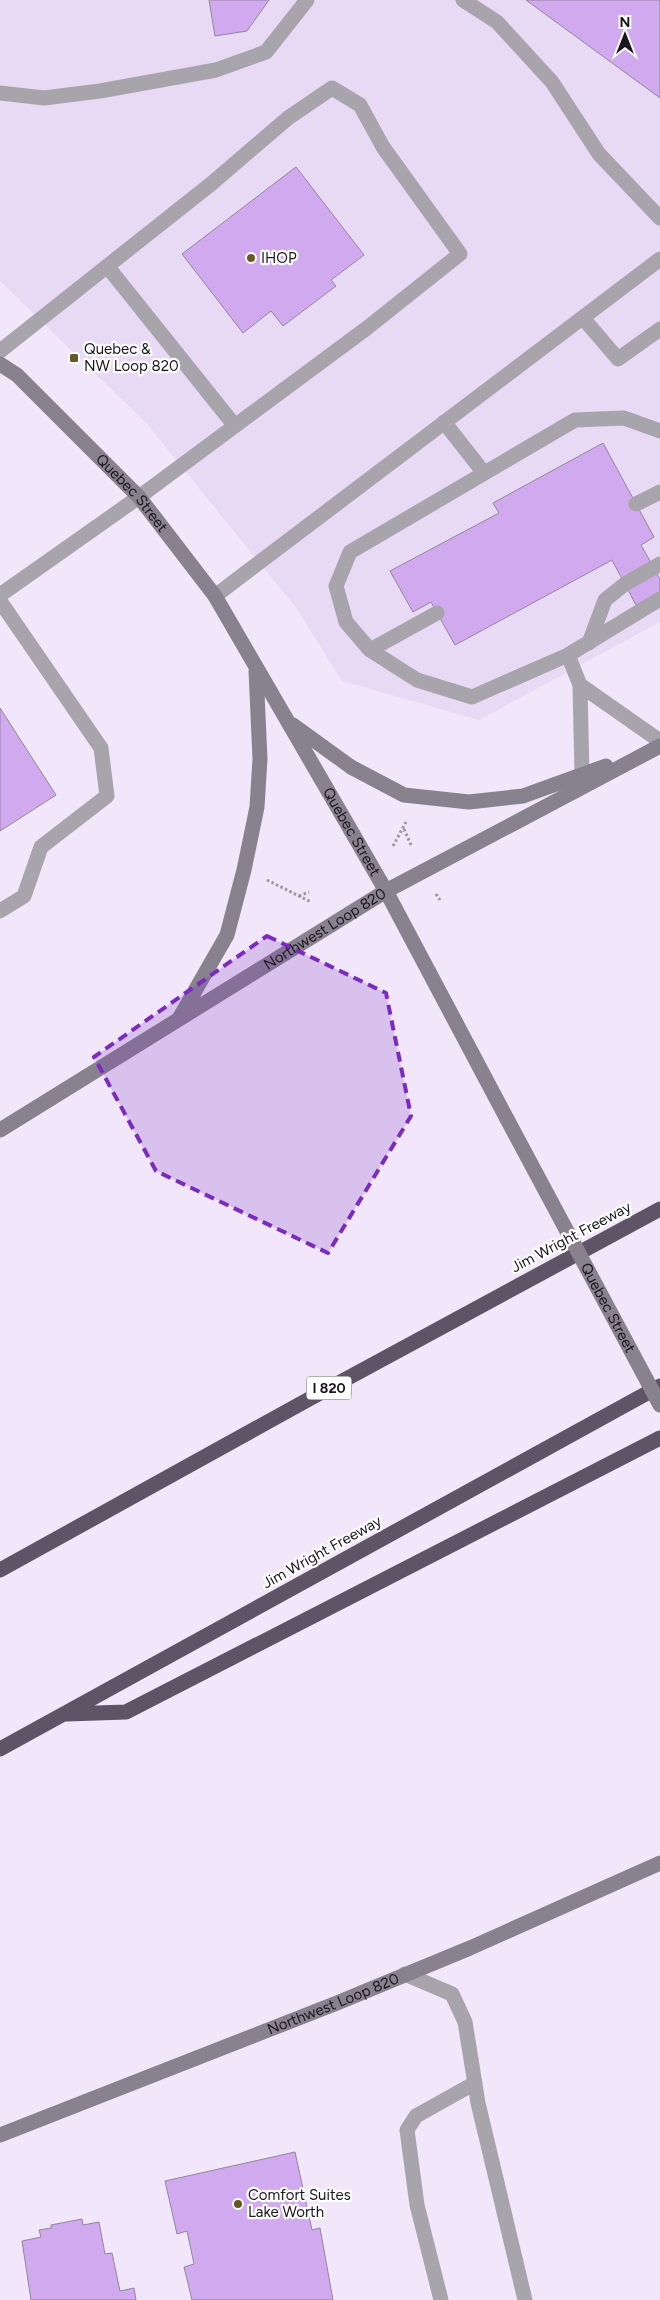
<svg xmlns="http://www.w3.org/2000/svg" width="660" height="2300" viewBox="0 0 660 2300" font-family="Figtree,sans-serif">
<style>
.built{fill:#e8d9f4}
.building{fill:#d1a9ef;stroke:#918799}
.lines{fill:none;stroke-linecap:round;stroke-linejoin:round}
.path{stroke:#9d95a4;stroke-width:3;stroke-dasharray:2.5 2.5;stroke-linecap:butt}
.lane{stroke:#a8a4ac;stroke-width:15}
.secondary{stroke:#88818e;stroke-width:15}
.highway{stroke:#5e5465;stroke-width:15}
.secondary-bridge{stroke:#88818e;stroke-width:15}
.marked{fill:#7b2cbf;fill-opacity:0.2;stroke:#7b2cbf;stroke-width:4;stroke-dasharray:10 6;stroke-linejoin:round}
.poi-dot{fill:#665724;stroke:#fff;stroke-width:2}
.labels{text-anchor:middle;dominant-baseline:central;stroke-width:4.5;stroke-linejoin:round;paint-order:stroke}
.shield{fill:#fff;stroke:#5f5c61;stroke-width:1}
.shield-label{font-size:14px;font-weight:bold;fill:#1a161d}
.poi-label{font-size:15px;fill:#1a161d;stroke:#fff;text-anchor:start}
.street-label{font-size:15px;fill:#1a161d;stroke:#fff}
</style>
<rect width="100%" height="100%" fill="#f1e6fa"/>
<path class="built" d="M0 0H660V622L479 720 342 681 297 609 147 424 0 281Z"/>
<path class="building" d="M209 0H269L247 31 215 36Z
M526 0H660V98Z
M296 167 364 255 331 280 336 286 283 326 271 311 243 333 182 254Z
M603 443 654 537 641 545 660 579V592L636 605 612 560 455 645 431 602 413 612 390 571 499 513 493 503Z
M0 708 56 795 0 831Z
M295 2152 312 2230 320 2228 333 2300H192L184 2267 194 2264 187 2231 177 2234 165 2181Z
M82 2219 83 2225 99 2222 105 2254 112 2253 120 2291 134 2288 136 2300H31L22 2241 41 2237 39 2230 51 2228V2225Z"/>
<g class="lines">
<path class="path" d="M404 829 411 845
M393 846 406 822
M267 880 311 902
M436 894 440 900
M299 896 309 892"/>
<path class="lane" d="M463 0 497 22 552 82 599 154 660 218
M0 93 44 98 100 91 216 70 266 52 307 0
M107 266 235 426
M583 318 618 359 660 329
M0 351 211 184 288 118 332 88 360 105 383 147 460 254 367 328 139 497 0 595
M444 422 484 473
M660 431 624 418 575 420 350 552 336 586 346 622 370 650 417 680 472 697 568 655 660 599
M636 504 660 492
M215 596 660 259
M0 601 101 748 107 796 41 847 24 896 0 911
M589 643 605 600 625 584 660 564
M370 650 437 613
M568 655 580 685 582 775
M580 685 660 741
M405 1974 452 1994 465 2022 478 2103 525 2300
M441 2300 417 2205 407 2130 416 2116 475 2083"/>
<g class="secondary">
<path id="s1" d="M0 364 17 375 139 497 215 596 386 891 507 1119"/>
<path d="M293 725 351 767 404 795 469 802 523 796 606 766"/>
<path d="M180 1017 227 935 244 870 257 807 260 759 256 671"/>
<path id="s2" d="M0 1130 386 891 660 746"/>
<path id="s3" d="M0 2135 337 2003 470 1948 660 1863"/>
</g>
<path class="highway" d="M0 1570 311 1398 660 1209
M67 1714 126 1712 660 1438
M0 1749 660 1386"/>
<path class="secondary-bridge" id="s4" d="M507 1119 660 1405"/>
</g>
<path class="marked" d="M267 936 386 993 411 1116 328 1253 156 1171 94 1057Z"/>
<g class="poi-dot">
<circle cx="251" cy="258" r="5"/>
<rect x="69" y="353" width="10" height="10" rx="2.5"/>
<circle cx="238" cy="2204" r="5"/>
</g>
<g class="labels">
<rect class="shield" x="306.5" y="1376.5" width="45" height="23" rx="4"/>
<g class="shield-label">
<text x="329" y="1388">I 820</text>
</g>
<g class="poi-label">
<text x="261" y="258">IHOP</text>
<text x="84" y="349">Quebec &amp;<tspan x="84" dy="17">NW Loop 820</tspan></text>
<text x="248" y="2195">Comfort Suites<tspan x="248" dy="17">Lake Worth</tspan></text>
</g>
<g class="street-label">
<text stroke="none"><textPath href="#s1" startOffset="185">Quebec Street</textPath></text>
<text stroke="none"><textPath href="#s1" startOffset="590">Quebec Street</textPath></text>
<text stroke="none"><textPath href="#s2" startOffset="382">Northwest Loop 820</textPath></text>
<text transform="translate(571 1237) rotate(-28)">Jim Wright Freeway</text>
<text stroke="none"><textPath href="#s4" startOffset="214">Quebec Street</textPath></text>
<text transform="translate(322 1552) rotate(-29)">Jim Wright Freeway</text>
<text stroke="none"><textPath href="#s3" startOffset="358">Northwest Loop 820</textPath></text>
</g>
</g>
<g transform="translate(625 35)" stroke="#ffffff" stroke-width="4" paint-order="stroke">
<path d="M0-4L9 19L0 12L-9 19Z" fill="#1a161d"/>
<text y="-8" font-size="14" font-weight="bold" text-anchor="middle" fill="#1a161d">N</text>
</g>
</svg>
